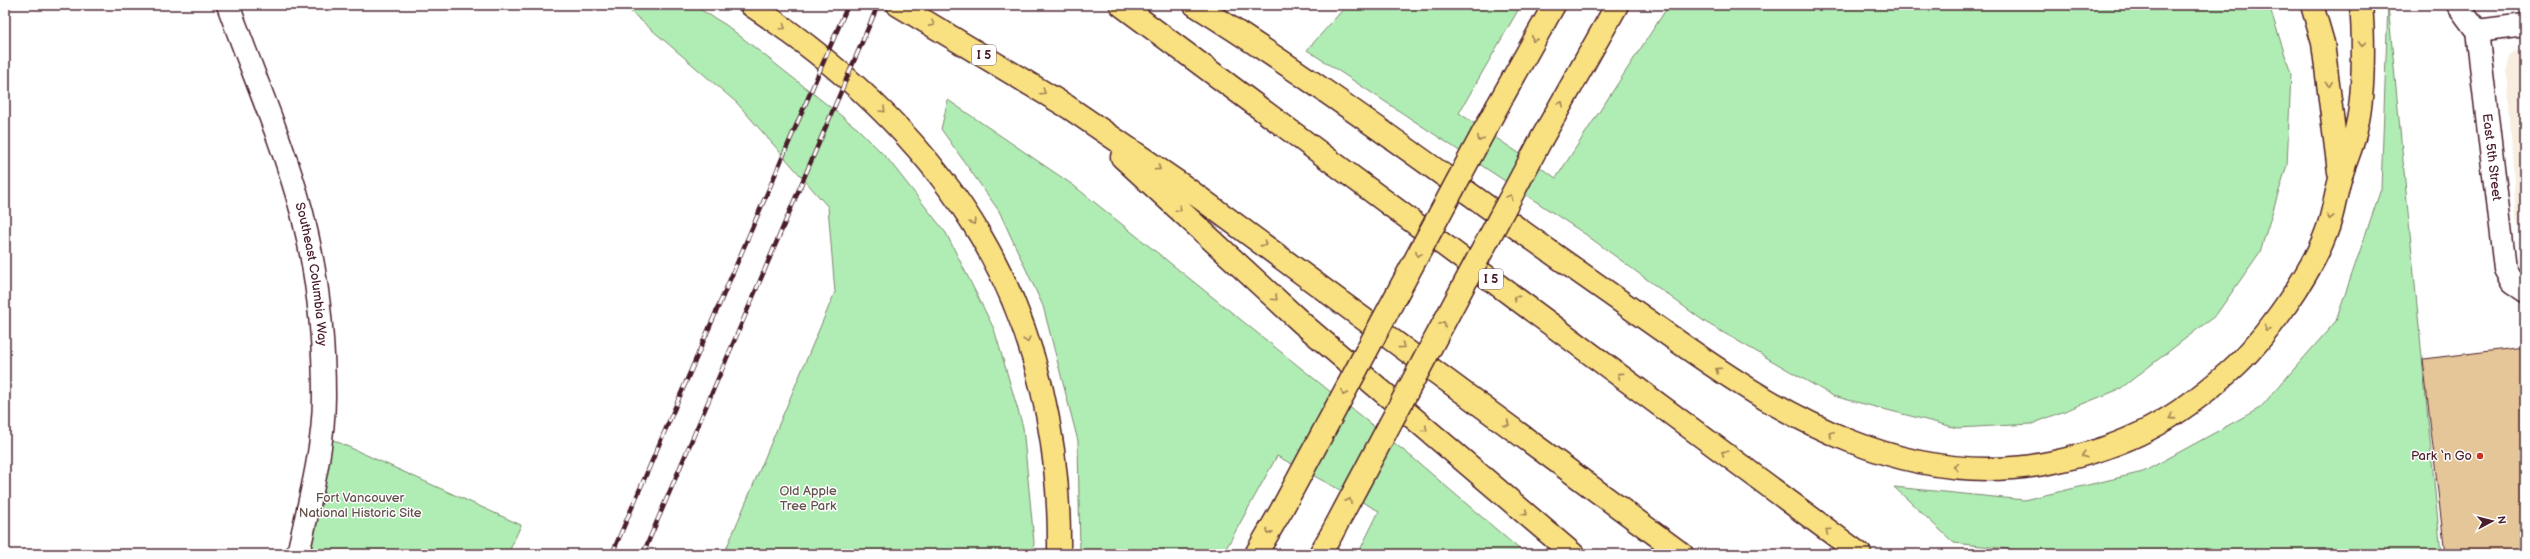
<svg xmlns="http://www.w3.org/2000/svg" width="2530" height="559" viewBox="0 0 2530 559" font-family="'Balsamiq Sans',sans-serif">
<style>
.built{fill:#f7eee0}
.green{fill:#b0edb4;stroke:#7d8670}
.building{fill:#e5c698;stroke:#4a1f2b}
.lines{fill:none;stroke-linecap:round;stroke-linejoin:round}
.street-casing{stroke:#4a1f2b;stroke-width:25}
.secondary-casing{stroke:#4a1f2b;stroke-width:25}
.highway-casing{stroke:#4a1f2b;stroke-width:25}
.street{stroke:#fff;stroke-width:22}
.secondary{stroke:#fff;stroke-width:22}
.highway{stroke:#f9e181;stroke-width:22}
.rail-casing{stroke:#4a1f2b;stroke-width:4.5}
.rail{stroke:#fff;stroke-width:3;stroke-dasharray:9;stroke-linecap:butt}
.highway-bridge-casing{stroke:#4a1f2b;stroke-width:25;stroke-linecap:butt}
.highway-bridge{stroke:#f9e181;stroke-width:22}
.oneway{stroke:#a28056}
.poi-dot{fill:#c8321e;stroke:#fff;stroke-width:1.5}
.labels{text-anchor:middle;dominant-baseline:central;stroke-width:3;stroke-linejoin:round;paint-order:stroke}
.shield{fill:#fff;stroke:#80626b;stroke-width:1}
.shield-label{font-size:12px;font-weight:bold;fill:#4a1f2b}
.street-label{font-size:13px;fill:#4a1f2b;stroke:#fff}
.poi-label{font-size:13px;fill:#4a1f2b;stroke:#fff;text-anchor:end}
.park-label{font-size:13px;fill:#64524d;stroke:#fff}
</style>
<rect width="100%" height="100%" fill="#fff"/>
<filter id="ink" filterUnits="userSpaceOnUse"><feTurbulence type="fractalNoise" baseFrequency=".025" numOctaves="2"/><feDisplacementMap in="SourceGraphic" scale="8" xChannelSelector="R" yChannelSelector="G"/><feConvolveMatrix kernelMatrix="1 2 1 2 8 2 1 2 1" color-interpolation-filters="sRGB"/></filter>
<g filter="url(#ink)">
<path class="built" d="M2525 47V237L2516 219 2507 68 2511 54Z"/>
<path class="green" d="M623 5H693L726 25 858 129 887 158 946 233 994 329 1023 427 1034 542 1033 554H724L835 292 828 207 737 103Z
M1347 5H1521L1459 113 1556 178 1669 5H2269L2291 74 2287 165 2260 252 2216 315 2120 389 2032 424 1957 428 1833 396 1705 322 1585 234 1307 50Z
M2388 5 2441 554H2054L1954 543 1894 487 2024 500 2143 472 2260 408 2336 321 2381 189Z
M948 100 1073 185 1413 458 1525 554H1358L1379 511 1277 456 1223 554H1080L1078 441 1043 306 999 211 941 129Z
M320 434 521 525 508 554H298Z"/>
<path class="building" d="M2525 347V554H2445L2423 359Z"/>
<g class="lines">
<g class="street-casing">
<g id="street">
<path d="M2458 5 2477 31"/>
<path id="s1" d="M2477 31 2505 269 2512 282 2525 291"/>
<path d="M2477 31 2525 25"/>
</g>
</g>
<g class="secondary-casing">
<g id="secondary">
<path id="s2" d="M228 5C253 74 283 142 302 213 317 272 324 335 324 396 324 449 309 503 298 554"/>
</g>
</g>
<g class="highway-casing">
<path id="highway" d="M751 5C952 140 1062 307 1059 554
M898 5 1068 107 1185 187 1682 554
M1121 5 1860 554
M1195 5C1318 82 1434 169 1552 253 1591 280 1630 308 1670 336 1784 417 1908 493 2054 462 2128 446 2174 421 2230 371 2264 341 2310 276 2326 233 2333 216 2335 197 2340 179 2345 161 2354 144 2357 125 2364 95 2364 37 2361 5
M2312 5 2323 43 2339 172
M1498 105 1554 5
M1542 138 1617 5
M1122 157 1303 324 1573 554
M1256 554 1282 509
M1320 554 1331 535"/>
</g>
<use href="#street" class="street"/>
<use href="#secondary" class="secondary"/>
<use href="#highway" class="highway"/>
<g class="rail-casing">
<path id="rail" d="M612 554 848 5
M643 554 878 5"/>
</g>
<use href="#rail" class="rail"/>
<g class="highway-bridge-casing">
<path id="highway-bridge" d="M1282 509 1498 105
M1331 535 1542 138"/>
</g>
<use href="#highway-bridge" class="highway-bridge"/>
</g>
<defs><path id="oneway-chevron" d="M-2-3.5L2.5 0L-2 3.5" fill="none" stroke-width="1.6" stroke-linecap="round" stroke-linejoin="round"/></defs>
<g class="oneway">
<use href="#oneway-chevron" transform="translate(932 24) rotate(29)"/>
<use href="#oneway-chevron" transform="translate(783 27) rotate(35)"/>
<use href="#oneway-chevron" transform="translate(1534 39) rotate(119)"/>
<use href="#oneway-chevron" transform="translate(2362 44) rotate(91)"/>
<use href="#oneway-chevron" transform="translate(2329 84) rotate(83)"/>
<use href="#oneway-chevron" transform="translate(1043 92) rotate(32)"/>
<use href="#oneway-chevron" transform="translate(1561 104) rotate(-61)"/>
<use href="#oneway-chevron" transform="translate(883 110) rotate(45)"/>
<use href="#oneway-chevron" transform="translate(1480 139) rotate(118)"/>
<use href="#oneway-chevron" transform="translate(1158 168) rotate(34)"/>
<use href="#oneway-chevron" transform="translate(1510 197) rotate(-62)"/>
<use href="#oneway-chevron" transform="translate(1179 209) rotate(43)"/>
<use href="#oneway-chevron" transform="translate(2330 217) rotate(104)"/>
<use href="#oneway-chevron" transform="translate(973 222) rotate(59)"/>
<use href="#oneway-chevron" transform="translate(1264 244) rotate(36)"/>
<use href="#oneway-chevron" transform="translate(1418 254) rotate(118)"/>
<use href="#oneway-chevron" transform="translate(1275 298) rotate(43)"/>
<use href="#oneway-chevron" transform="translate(1516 298) rotate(-143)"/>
<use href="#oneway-chevron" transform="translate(1443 324) rotate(-62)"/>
<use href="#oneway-chevron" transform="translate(2267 329) rotate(129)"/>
<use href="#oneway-chevron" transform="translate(1027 340) rotate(73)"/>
<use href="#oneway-chevron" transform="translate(1402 346) rotate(37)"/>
<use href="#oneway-chevron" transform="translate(1718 370) rotate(-146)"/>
<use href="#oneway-chevron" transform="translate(1620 375) rotate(-143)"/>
<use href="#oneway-chevron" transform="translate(1344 393) rotate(118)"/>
<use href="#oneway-chevron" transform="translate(2172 417) rotate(147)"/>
<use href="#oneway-chevron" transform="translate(1507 424) rotate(37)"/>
<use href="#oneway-chevron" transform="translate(1425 429) rotate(40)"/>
<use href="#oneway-chevron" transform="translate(1831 434) rotate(-155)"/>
<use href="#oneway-chevron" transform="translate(1724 453) rotate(-143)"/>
<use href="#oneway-chevron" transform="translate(2084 455) rotate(164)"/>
<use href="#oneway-chevron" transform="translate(1956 467) rotate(-174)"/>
<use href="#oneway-chevron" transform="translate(1349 501) rotate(-62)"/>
<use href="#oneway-chevron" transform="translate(1525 513) rotate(40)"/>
<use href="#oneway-chevron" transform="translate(1828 531) rotate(-143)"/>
<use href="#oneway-chevron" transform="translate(1269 532) rotate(120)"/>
</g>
</g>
<circle class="poi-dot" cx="2480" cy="456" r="4"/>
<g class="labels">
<g class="shield">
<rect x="972" y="45" width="24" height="20" rx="3"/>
<rect x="1479" y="269" width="24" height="20" rx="3"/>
</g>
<g class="shield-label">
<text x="984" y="55">I 5</text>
<text x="1491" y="279">I 5</text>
</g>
<g class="street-label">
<text stroke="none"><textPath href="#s1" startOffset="127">East 5th Street</textPath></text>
<text stroke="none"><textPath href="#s2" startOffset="283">Southeast Columbia Way</textPath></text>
</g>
<g class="poi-label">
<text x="2472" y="456">Park ‘n Go</text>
</g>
<g class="park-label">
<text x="808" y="491">Old Apple<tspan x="808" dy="15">Tree Park</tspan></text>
<text x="360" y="498">Fort Vancouver<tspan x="360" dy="15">National Historic Site</tspan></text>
</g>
</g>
<rect width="2530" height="559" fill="none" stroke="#fff" stroke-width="20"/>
<rect x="10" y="10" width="2510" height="539" fill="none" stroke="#4a1f2b" stroke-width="1.5" filter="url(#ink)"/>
<g transform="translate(2492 521) rotate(83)" stroke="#ffffff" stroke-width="3" paint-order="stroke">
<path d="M0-3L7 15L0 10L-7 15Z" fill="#4a1f2b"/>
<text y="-6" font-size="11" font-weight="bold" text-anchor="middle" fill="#4a1f2b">N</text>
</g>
</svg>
